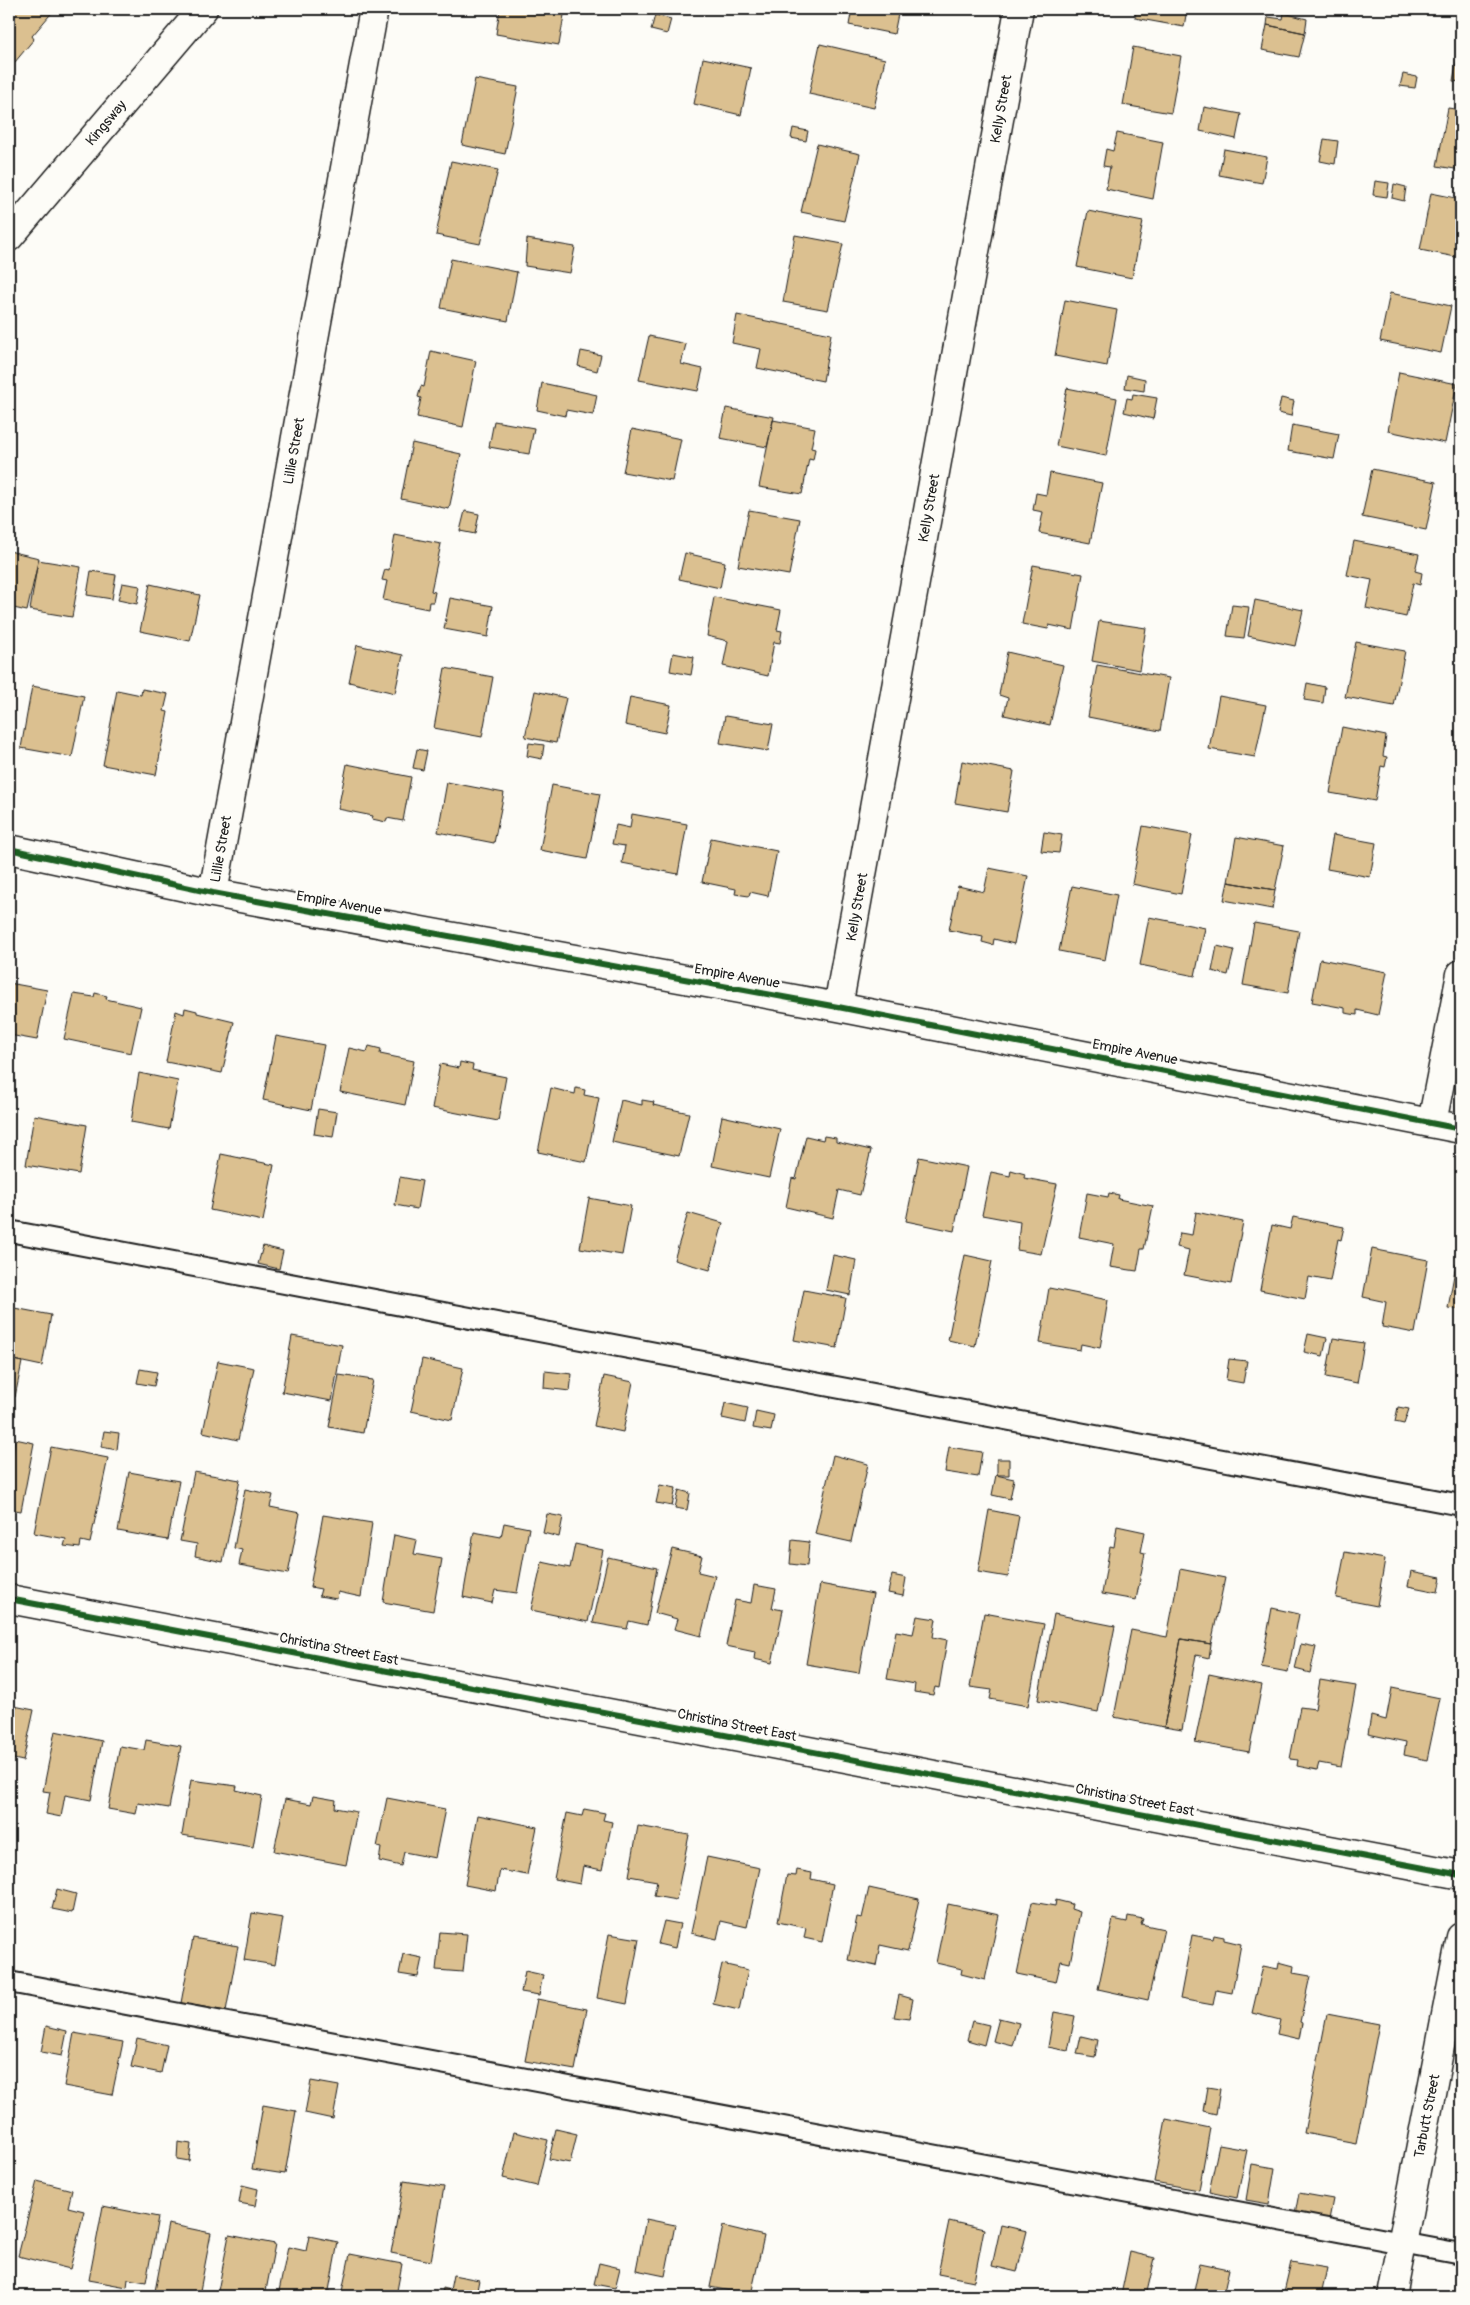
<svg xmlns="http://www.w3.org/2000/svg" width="1470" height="2305" viewBox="0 0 1470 2305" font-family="Pangolin,sans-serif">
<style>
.building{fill:#dbc090;stroke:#1c1c1c}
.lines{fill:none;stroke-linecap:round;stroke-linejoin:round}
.lane-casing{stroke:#1c1c1c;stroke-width:24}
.street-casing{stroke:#1c1c1c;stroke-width:31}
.secondary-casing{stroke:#1c1c1c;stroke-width:31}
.lane{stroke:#fdfcf7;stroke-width:20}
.street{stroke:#fdfcf7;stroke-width:28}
.secondary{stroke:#fdfcf7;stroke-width:28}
.cycleway-casing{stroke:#fdfcf7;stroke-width:9}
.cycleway{stroke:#1b5e20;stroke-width:6}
.labels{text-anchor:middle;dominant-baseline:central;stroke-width:5;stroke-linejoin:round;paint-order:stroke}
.street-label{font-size:14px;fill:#1c1c1c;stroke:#fdfcf7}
</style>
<rect width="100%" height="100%" fill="#fdfcf7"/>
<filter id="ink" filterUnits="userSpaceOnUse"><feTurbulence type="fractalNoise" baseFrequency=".02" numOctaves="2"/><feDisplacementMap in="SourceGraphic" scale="10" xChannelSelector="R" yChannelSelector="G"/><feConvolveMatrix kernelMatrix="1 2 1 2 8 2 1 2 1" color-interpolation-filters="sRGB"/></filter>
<g filter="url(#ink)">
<path class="building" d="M9 9H55L32 36 34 39 10 68Z
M500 9H565L559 45 496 34Z
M852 9H899L894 34 849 25Z
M1136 9H1187L1184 27 1135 18Z
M1284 13 1307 19 1305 33 1267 25 1268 17 1283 19Z
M655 15 671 19 667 34 651 30Z
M1267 25 1305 33 1299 57 1262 50Z
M1461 37V82L1453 81Z
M820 44 885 59 874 108 809 94Z
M1133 47 1181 56 1171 113 1123 105Z
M703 58 751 68 741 115 694 104Z
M1403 74 1417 77 1415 88 1400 86Z
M475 79 518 87 505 154 462 145Z
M1204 107 1241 114 1236 139 1200 131Z
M1448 108 1461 110V170L1437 166Z
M793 128 808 131 806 141 791 138Z
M1117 133 1163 142 1153 199 1106 189 1110 167 1103 166 1106 149 1113 151Z
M1324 139 1338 141 1335 164 1320 161Z
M817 144 860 154 844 221 801 212Z
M1224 149 1267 157 1262 183 1219 175Z
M451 161 498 170 480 244 436 235Z
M1375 181 1389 183 1387 197 1373 195Z
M1394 184 1406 187 1404 201 1392 198Z
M1431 193 1461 199V258L1420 250Z
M1088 211 1143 222 1132 278 1077 267Z
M795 235 843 244 828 310 783 302Z
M527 239 575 247 570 273 525 266Z
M451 259 517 272 508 321 441 308Z
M1390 293 1451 306 1441 353 1380 341Z
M1065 300 1117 310 1107 366 1055 356Z
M737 315 831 334 823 381 757 368 761 349 732 343Z
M649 336 686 344 681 364 703 369 698 391 639 380Z
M431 351 476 361 463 427 417 417 421 398 418 397 421 386 424 387Z
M581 351 601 355 597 371 578 366Z
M1399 372 1457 384 1445 443 1388 431Z
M1127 375 1145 379 1144 391 1125 388Z
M542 383 597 395 593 415 566 410 565 416 537 410Z
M1067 388 1117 398 1106 456 1056 446Z
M1133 394 1157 398 1153 419 1124 412 1127 398 1132 399Z
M1281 398 1294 401 1291 416 1278 413Z
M726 408 774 417 767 447 720 438Z
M773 420 815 428 811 448 815 449 813 460 809 459 802 494 759 487Z
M494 421 534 428 529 454 489 447Z
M1292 425 1339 434 1334 459 1288 451Z
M632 429 681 439 672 481 623 472Z
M412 443 461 454 449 509 401 499Z
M1372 469 1436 482 1426 530 1362 517Z
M1050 473 1102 483 1090 543 1039 533 1043 512 1033 510 1036 493 1046 495Z
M749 510 800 519 789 575 738 566Z
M465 511 479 514 475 534 460 531Z
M395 535 441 544 431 591 435 592 433 602H429L428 609 383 600 387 581 382 580 385 569 389 570Z
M1354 541 1419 554 1415 571 1422 573 1420 585 1413 583 1406 617 1366 608 1372 580 1347 575Z
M9 551 39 558 27 611 9 607Z
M685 553 725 562 720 588 679 579Z
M38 560 81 567 72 617 30 610Z
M1033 565 1083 574 1073 630 1049 625 1048 629 1022 624Z
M91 571 116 575 112 599 87 595Z
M122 583 140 586 137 604 118 600Z
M150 584 200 595 190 641 140 631Z
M714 597 781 610 777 630 782 631 780 643 774 642 768 676 723 666 728 641 707 636Z
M450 598 493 606 488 637 444 629Z
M1255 600 1303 610 1295 646 1248 636Z
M1232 605 1249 607 1244 638 1227 636Z
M1099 621 1146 628 1139 670 1092 661Z
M1356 642 1405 651 1394 706 1345 697Z
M357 645 403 655 395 693 349 682Z
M1007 652 1063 665 1050 725 1004 715 1008 698 999 695Z
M673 653 694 657 691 675 670 671Z
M1097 665 1169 678 1160 731 1088 717Z
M445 668 493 677 482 737 434 728Z
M1307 683 1325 687 1323 703 1304 700Z
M32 686 84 696 72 757 21 748Z
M142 689 168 694 164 711 168 712 156 775 103 765 117 690 141 695Z
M535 691 566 698 556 743 525 737Z
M1219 696 1266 705 1255 757 1209 749Z
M630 697 671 705 665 733 625 725Z
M725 716 773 724 768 751 720 743Z
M1342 727 1386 736 1383 756 1387 757 1385 767 1381 766 1375 801 1330 793Z
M529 743 544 745 542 759 527 756Z
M417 749 427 751 423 770 413 768Z
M962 761 1014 771 1007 812 955 803Z
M347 764 411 777 403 821 387 818 386 822 372 819 373 816 338 809Z
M447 782 504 793 494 843 438 832Z
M552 785 600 794 587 859 540 850Z
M632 814 687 824 678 874 622 863 625 846 612 844 616 825 630 828Z
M1143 826 1192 835 1181 894 1132 884Z
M1044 832 1062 835 1059 853 1041 851Z
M1333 835 1376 843 1370 877 1327 869Z
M1236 837 1284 846 1275 890 1228 882Z
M711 838 777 851 768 896 750 892 749 896 735 894 736 889 702 882Z
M989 868 1028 876 1014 944 994 939 993 945 982 942 983 937 949 930 958 886 984 892Z
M1228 882 1275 890 1272 909 1224 900Z
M1072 886 1117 895 1105 960 1059 951Z
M1149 917 1205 928 1195 976 1140 965Z
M1254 923 1299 931 1288 993 1243 985Z
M1217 946 1234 950 1228 975 1212 971Z
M1320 959 1387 972 1378 1015 1357 1010V1015L1345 1013V1008L1312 1002Z
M9 983 47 990 37 1040 9 1035Z
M95 993 107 996 106 999 141 1007 131 1053 64 1039 74 994 94 997Z
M185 1008 197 1011V1013L234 1022 222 1073 166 1062 176 1011 184 1014Z
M276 1036 324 1045 311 1110 263 1100Z
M369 1046 381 1049 380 1054 414 1061 405 1105 340 1092 349 1048 367 1052Z
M460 1062 473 1065 472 1070 506 1077 498 1121 432 1108 440 1064 459 1068Z
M139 1073 178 1081 169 1129 131 1122Z
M551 1088 575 1094 576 1088 585 1090 584 1095 599 1098 586 1162 538 1152Z
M621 1100 642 1105V1100L654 1102 653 1105 689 1113 679 1156 612 1142Z
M318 1109 337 1112 333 1137 314 1134Z
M34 1115 87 1125 79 1174 26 1165Z
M722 1116 780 1129 769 1178 712 1166Z
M806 1136 823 1140 824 1136 836 1138V1142L871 1150 860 1195 839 1190 833 1218 786 1207 792 1178 796 1179Z
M221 1154 274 1165 263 1221 210 1210Z
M919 1157 967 1167 954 1231 906 1221Z
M9 1160 14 1161 9 1188Z
M1011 1170 1025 1174 1024 1178 1057 1184 1041 1254 1017 1250 1020 1222 982 1215 991 1172 1010 1176Z
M400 1177 422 1181 417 1209 395 1205Z
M1087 1193 1108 1197 1109 1193 1119 1195 1118 1199 1153 1206 1144 1249H1141L1137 1271 1110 1267 1114 1244 1079 1237Z
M589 1198 631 1206 622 1255 580 1248Z
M1196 1212 1243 1222 1231 1284 1184 1275 1189 1250 1177 1247 1180 1233 1192 1235Z
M688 1213 723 1223 710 1270 674 1260Z
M1293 1217 1344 1227 1341 1240 1338 1239 1330 1281 1309 1277 1305 1299 1260 1290 1272 1225 1290 1229Z
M263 1246 283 1251 279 1269 258 1264Z
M1372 1249 1428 1260 1415 1333 1382 1327 1386 1302 1363 1297Z
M833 1255 856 1260 850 1295 826 1290Z
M965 1255 992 1261 975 1346 948 1340Z
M1456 1264 1461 1265V1310L1448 1308Z
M1049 1288 1108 1300 1100 1348 1081 1344 1080 1350 1040 1343Z
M804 1290 846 1298 837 1348 794 1340Z
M9 1307 51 1315 42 1366 9 1359Z
M1308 1334 1327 1338 1323 1356 1304 1352Z
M292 1336 342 1345 332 1401 282 1392Z
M1333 1338 1364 1343 1357 1383 1326 1377Z
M9 1359 22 1362 15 1397 9 1396Z
M422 1359 463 1368 452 1420 411 1411Z
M1229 1359 1247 1361 1243 1383 1226 1380Z
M218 1361 254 1368 238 1440 203 1432Z
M140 1369 157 1372 154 1386 137 1383Z
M545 1371 572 1374 570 1391 544 1388Z
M339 1375 373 1380 363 1433 329 1427Z
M604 1376 633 1382 623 1432 594 1426Z
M725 1403 748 1408 745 1423 722 1418Z
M1398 1407 1409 1409 1404 1424 1395 1422Z
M756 1411 774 1415 771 1431 753 1428Z
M104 1431 119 1433 117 1450 101 1447Z
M15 1439 34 1443 21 1511 9 1509V1457L12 1458Z
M51 1447 108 1458 90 1543 81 1541 80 1548 64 1546 66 1539 34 1533Z
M949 1447 982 1452 978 1477 945 1472Z
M833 1455 868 1464 851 1542 815 1534Z
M997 1459H1009V1475H997Z
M129 1472 179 1481 168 1540 118 1531Z
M194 1472 240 1480 223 1562 195 1556 197 1544 180 1541Z
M996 1475 1014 1479 1010 1499 992 1495Z
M660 1485 676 1488 672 1506 656 1503Z
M245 1489 273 1495 270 1507 300 1513 288 1574 239 1565 242 1550 234 1548Z
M679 1490 690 1493 687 1510 675 1508Z
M989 1510 1019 1516 1008 1577 978 1572Z
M547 1514 563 1517 559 1537 543 1533Z
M323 1515 372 1523 361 1597 338 1592 337 1599 319 1596 321 1589 310 1587Z
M504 1523 529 1528 517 1593 495 1590 492 1603 463 1597 474 1532 501 1537Z
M1117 1526 1145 1532 1141 1552 1145 1553 1136 1600 1102 1594 1110 1546 1114 1547Z
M394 1535 417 1540 414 1554 442 1559 433 1611 383 1602Z
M792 1540 809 1542 807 1566 790 1564Z
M575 1544 603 1550 588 1622 531 1610 542 1562 570 1568Z
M672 1549 702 1556 698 1572 715 1576 701 1636 674 1629 677 1619 655 1613Z
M1345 1552 1385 1559 1377 1606 1336 1598Z
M608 1557 657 1568 647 1625 629 1621 627 1629 593 1623Z
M1180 1569 1225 1578 1211 1644 1181 1639 1164 1727 1114 1717 1131 1630 1167 1637Z
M1411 1571 1441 1577 1438 1592 1408 1586Z
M892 1575 906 1578 903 1596 888 1593Z
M820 1584 873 1594 859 1673 806 1664Z
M754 1585 776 1589 772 1608 783 1610 772 1663 754 1659 755 1652 726 1646 735 1600 751 1603Z
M1272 1608 1299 1614 1288 1672 1261 1667Z
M984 1613 1044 1624 1028 1706 990 1699 992 1690 970 1687Z
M1054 1614 1115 1626 1098 1712 1038 1700Z
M917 1616 936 1619 933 1637 947 1640 939 1688 935 1687 933 1695 914 1692 915 1684 887 1679 896 1631 913 1634Z
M1181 1639 1211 1644 1209 1658 1196 1655 1182 1730 1164 1727Z
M1301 1644 1316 1647 1310 1673 1295 1669Z
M1209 1674 1262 1685 1249 1752 1195 1742Z
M1320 1680 1356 1686 1341 1767 1319 1763 1317 1770 1297 1766 1298 1760 1290 1759 1300 1707 1315 1709Z
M1392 1688 1440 1698 1427 1760 1404 1755 1406 1742 1368 1734 1371 1716 1386 1720Z
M9 1705 34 1710 23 1761 9 1758Z
M55 1731 102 1741 91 1800 65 1795 61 1817 46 1814 50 1792 43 1791Z
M146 1740 181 1746 169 1808 138 1803 136 1814 108 1809 120 1746 144 1750Z
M191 1780 237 1786 236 1790 262 1796 253 1847 182 1835Z
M313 1796 336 1800 335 1808 357 1812 346 1865 274 1851 285 1799 311 1804Z
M387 1798 445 1809 435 1858 404 1852 401 1866 379 1861 381 1848 377 1847Z
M584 1809 605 1813 603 1820 612 1822 602 1870 583 1866 580 1884 554 1879 567 1813 582 1816Z
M478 1815 537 1827 527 1875 500 1870 496 1891 465 1885Z
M638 1826 689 1835 676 1900 654 1896 657 1881 629 1876Z
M707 1857 760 1868 747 1927 721 1921 717 1939 691 1933Z
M797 1870 812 1873 811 1879 833 1884 822 1942 804 1938 806 1928 778 1922 787 1875 796 1876Z
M869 1888 919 1899 908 1951 880 1945 876 1966 848 1960 857 1917 862 1918Z
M57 1889 76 1894 72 1913 52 1909Z
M1056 1900 1072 1904 1071 1909 1080 1912 1070 1963 1061 1961 1056 1982 1017 1974 1032 1902 1055 1906Z
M948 1904 999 1915 985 1980 961 1974 962 1969 936 1963Z
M252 1913 283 1918 275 1965 244 1960Z
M1128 1916 1143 1919 1141 1924 1164 1929 1148 2000 1098 1989 1113 1919 1127 1922Z
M664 1921 680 1924 675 1948 658 1944Z
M440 1932 467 1934 463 1972 436 1970Z
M609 1934 639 1939 627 2004 597 1998Z
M1192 1935 1213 1939 1214 1935 1224 1937V1940L1241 1944 1232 1993 1216 1990 1213 2005 1180 1999Z
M193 1938 238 1946 226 2011 181 2003Z
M403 1954 422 1958 418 1977 399 1974Z
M1279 1962 1294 1966 1293 1973 1310 1976 1300 2022 1302 2023 1299 2039 1277 2034 1280 2020 1252 2013 1263 1966 1278 1969Z
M722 1964 748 1970 739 2010 713 2004Z
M525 1971 543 1975 539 1995 521 1992Z
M899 1995 913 1999 909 2019 894 2017Z
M537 1999 587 2009 575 2070 525 2061Z
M1054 2012 1075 2016 1068 2051 1048 2047Z
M1327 2014 1379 2024 1356 2143 1304 2133Z
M999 2018 1019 2023 1013 2046 993 2041Z
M972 2021 989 2025 984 2045 967 2040Z
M46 2026 67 2031 62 2056 41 2052Z
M74 2033 123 2042 112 2095 64 2086Z
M1081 2036 1098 2040 1095 2057 1077 2054Z
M137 2038 167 2045 161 2073 131 2067Z
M311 2081 339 2086 333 2119 305 2113Z
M1207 2087 1220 2089 1216 2114 1203 2111Z
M263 2105 296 2111 285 2174 252 2169Z
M1166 2119 1210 2128 1199 2190 1154 2182Z
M556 2129 577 2134 570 2163 549 2159Z
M514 2132 548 2140 537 2186 503 2178Z
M178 2142 191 2144 189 2161 177 2159Z
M1219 2145 1247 2150 1237 2198 1209 2192Z
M1252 2164 1275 2168 1269 2204 1246 2200Z
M37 2181 72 2190 68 2207 84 2211 70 2269 18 2256Z
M404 2181 444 2187 431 2261 391 2253Z
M242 2185 258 2189 255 2206 239 2203Z
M1299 2193 1333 2199 1328 2225 1294 2220Z
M103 2206 158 2217 146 2282 128 2279 127 2287 89 2280Z
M646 2219 675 2225 665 2276 636 2270Z
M949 2221 984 2229 974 2281 938 2274Z
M168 2224 211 2233 199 2296H182L155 2291Z
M1001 2225 1027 2231 1017 2272 992 2266Z
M723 2226 764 2236 751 2295 710 2287Z
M229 2235 275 2244 265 2296H217Z
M309 2236 338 2242 328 2296H278L288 2247 306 2251Z
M1130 2252 1155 2258 1146 2296 1121 2295Z
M350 2254 402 2264 396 2296H341Z
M1291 2262 1327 2268 1321 2296H1283Z
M599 2263 620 2268 615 2288 594 2284Z
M1200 2263 1229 2269 1223 2296H1193Z
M453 2275 479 2280 476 2295 484 2296H442L443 2288 450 2290Z
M910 2290 935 2295V2296H909Z
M668 2292 689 2296H667Z"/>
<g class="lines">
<g class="lane-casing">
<path id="lane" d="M9 1231 1461 1505
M9 1982 1461 2254"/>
</g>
<g class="street-casing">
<path id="street" d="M9 849 213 893 838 1007 1461 1129
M213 893 374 9
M838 1007 1019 9
M1432 1123 1461 974
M9 1599 1461 1875
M1392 2296 1461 1937"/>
</g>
<g class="secondary-casing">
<path id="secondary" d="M9 237 203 9"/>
</g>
<use href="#lane" class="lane"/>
<use href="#street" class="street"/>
<use href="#secondary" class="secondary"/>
<g class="cycleway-casing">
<path id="cycleway" d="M9 849 213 893 838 1007 1461 1129
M9 1599 1461 1875"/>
</g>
<use href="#cycleway" class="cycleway"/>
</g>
</g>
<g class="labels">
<g class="street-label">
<text transform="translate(1001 109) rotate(-80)">Kelly Street</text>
<text transform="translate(106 123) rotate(-50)">Kingsway</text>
<text transform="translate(294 451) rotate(-80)">Lillie Street</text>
<text transform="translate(929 508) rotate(-80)">Kelly Street</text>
<text transform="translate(221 849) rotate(-80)">Lillie Street</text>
<text transform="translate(339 903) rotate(10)">Empire Avenue</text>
<text transform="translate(857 907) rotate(-80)">Kelly Street</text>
<text transform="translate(737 976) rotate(10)">Empire Avenue</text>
<text transform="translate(1135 1052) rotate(11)">Empire Avenue</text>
<text transform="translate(339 1649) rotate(11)">Christina Street East</text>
<text transform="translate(737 1725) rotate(11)">Christina Street East</text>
<text transform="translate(1135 1800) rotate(11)">Christina Street East</text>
<text transform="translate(1427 2116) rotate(-79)">Tarbutt Street</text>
</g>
</g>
<rect width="1470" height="2305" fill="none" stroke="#fdfcf7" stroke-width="30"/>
<rect x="15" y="15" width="1440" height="2275" fill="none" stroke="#1c1c1c" stroke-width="2" filter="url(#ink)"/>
</svg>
